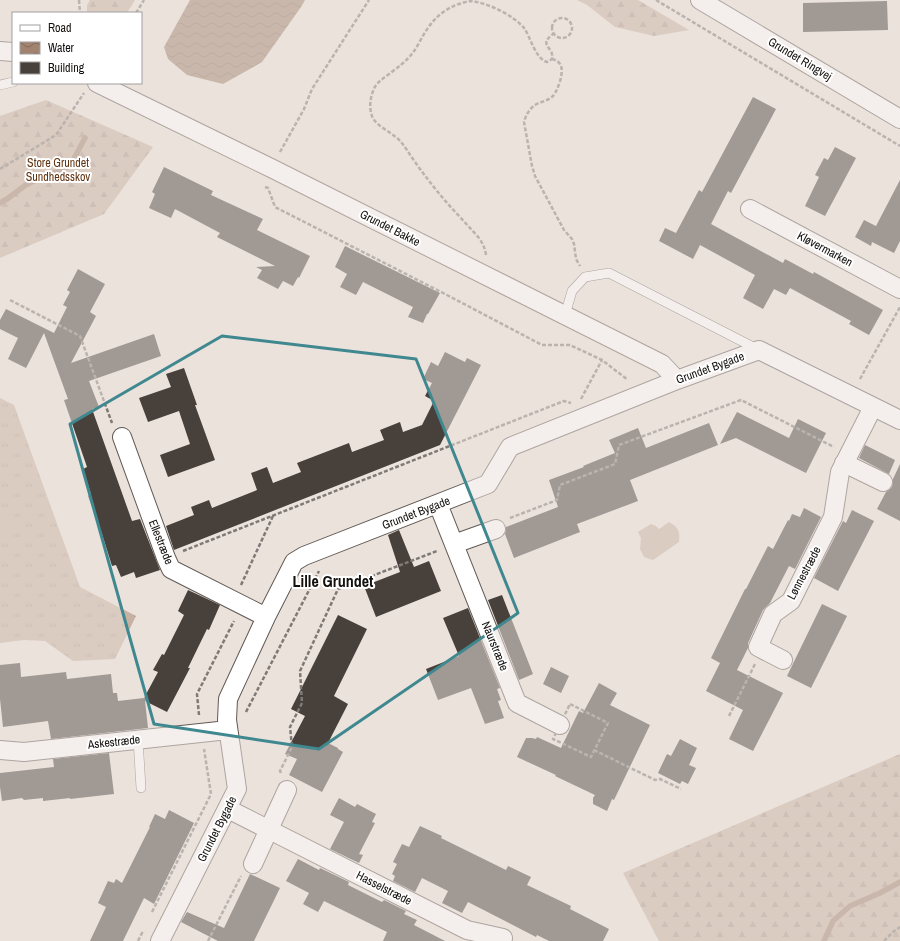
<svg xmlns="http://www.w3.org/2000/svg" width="900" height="941" viewBox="0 0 900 941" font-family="'Archivo Narrow',sans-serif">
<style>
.grass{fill:url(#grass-tufts)}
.forest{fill:url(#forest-firs)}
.park{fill:#c7b1a3}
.water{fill:url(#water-waves)}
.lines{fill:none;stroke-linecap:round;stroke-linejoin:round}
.stream{stroke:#a2836f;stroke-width:5.5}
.building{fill:#47403b}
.lane-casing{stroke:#625a55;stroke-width:10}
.street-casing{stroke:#625a55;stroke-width:20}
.path{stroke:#807a76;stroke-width:2.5;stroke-dasharray:4 2;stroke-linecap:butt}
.lane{stroke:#fff;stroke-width:9}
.street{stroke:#fff;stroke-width:18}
.marked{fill:none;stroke:#40888f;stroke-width:3;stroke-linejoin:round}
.labels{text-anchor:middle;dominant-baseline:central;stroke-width:4;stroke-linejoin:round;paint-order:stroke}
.street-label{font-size:12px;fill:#13100e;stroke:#fff}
.park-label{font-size:12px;fill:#613513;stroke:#fff}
.district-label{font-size:16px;font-weight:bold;fill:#13100e;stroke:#fff}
</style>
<defs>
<pattern id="grass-tufts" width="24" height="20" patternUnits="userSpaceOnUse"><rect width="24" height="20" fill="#c7b1a3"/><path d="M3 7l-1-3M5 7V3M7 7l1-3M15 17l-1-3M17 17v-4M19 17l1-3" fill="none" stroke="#aa978b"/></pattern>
<pattern id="forest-firs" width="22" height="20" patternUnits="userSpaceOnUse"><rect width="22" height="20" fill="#c7b1a3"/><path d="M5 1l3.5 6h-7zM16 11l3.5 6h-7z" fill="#aa978b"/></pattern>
<pattern id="water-waves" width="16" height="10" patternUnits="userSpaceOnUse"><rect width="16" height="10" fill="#a2836f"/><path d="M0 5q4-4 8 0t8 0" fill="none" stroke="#836a5a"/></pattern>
</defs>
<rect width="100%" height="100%" fill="#ebe2dc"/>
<path class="grass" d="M0 398 14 405 80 587 136 616 115 659 73 661 45 641 24 640 0 643Z"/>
<path class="forest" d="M90 0H135L127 13H87V5Z
M577 0H638L689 30 654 36 615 27 587 5Z
M46 100 153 147 104 214 0 258V116Z
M900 754V941H659L623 873Z"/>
<path class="park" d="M0 506 13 527 0 534Z
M669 522C679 528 680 531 679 542L653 560 644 557 640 549 641 538 638 532 651 524 656 526 659 529Z"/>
<path class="water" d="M190 0H305L301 7 262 62 223 84 187 75 168 59 164 47Z"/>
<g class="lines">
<path class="stream" d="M0 203 7 199 27 184 70 166 85 138
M824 941 833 921 850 906 880 893 900 882"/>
</g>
<path class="building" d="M887 1 888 30 803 32V3Z
M753 97 776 109 731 193 728 191 711 224 783 263 785 259 813 274 814 272 883 310 869 335 849 324 851 321 790 288 786 295 774 289 763 309 743 298 755 275 700 245 693 259 659 241 665 228 676 233 699 190 702 192Z
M835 147 856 158 825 216 805 206 819 177 815 175 824 158 828 160Z
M164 167 213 191 211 195 263 219 257 230 310 256 299 278 298 277 293 286 283 281 278 289 257 278 262 270 256 267 275 266 217 237 220 233 175 209 171 218 149 208 155 194 152 192Z
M900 180V241L894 253 872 242 871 246 855 237 864 220 876 226Z
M345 246 440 293 428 314H427L423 323 408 317 413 307 363 282 356 295 340 287 347 274 335 267Z
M78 269 105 284 90 312 96 316 71 363 154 334 161 356 89 381 99 407 92 409 132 521 140 519 160 570 136 578 134 572 121 577 116 565 112 566 102 534 88 496 91 494 83 469 87 467 64 400 68 399 44 333 26 368 8 359 18 338 0 329V320L6 309 54 333 67 307 63 305 70 292 67 290Z
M445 352 465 362 467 358 481 365 440 445 174 550 166 526 194 515 191 507 209 500 212 508 257 490 251 473 267 467 273 483 301 472 297 463 349 443 352 452 384 440 380 430 400 422 403 432 422 425 434 401 425 396 432 383 423 379 431 362 438 366Z
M184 368 197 405H195L215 460 168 477 160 455 190 444 179 411 148 422 139 398 171 387 166 374Z
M737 412 789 438 798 419 826 433 806 473 736 438 720 444Z
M709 423 718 445 630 480 638 501 577 524 580 532 514 558 505 534 506 530V527L558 507 549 480 584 467 583 466 615 453 609 440 638 428 646 448Z
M865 445 895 460 889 474 859 458Z
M900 464V521L877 509 886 492 889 490 892 487 893 482V479Z
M804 508 821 517 795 569 789 566 770 603 763 610 748 643V648L737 670 783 693 753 751 729 739 743 710 706 691 720 663 711 658 745 589H746L768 546 773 549 788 520 789 521 792 514 800 517Z
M852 510 874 521 838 591 814 578 843 521 846 523Z
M399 530 414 567 429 561 441 591 376 617 364 586 400 572 388 535Z
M188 590 220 605 209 630 207 629 188 668H190L167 712 145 701 148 728 51 739 48 721 3 727 0 699V665L20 663 21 677 66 672 67 679 111 674 113 693H117L118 701 144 698 158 672 153 670 162 654 164 655 184 615 178 611Z
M502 595 533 674 519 680 488 600Z
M822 604 847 616 811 688 787 676Z
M468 608 500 688 497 689 501 700 498 701 504 718 485 724 471 688 438 700 426 669 459 656 443 618Z
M338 615 367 629 334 696 348 704 328 743 338 748V749L343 752 322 792 289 775 297 759 285 754 305 716 291 709Z
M551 667 569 676 561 693 543 684Z
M599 683 617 693 610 705 650 725 614 800 612 799 607 811 593 804V798L595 795 555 776 556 775 517 757 526 738H532L536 739 537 737 561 748 579 711 583 713Z
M680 739 697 748 689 765 696 768 688 784 682 781 680 784 658 773 667 754 671 756Z
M109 753 114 794 70 799V798L43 801V798L24 800 22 798 2 801 0 787V773L54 767 53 759Z
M339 798 355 807 357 804 376 814 372 822 375 823 359 854 363 855 359 863 330 849 344 822 330 815Z
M169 810 194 823 154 904 144 898 123 941H90L106 907 98 903 108 881 114 883 116 879 122 883 150 827H149L155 814 165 819Z
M420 826 442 836 441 838 506 870 508 866 531 877 527 885 571 906 570 909 609 929 603 941H549L537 935 536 937 468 902 462 913 442 903 448 891 422 878 415 892 393 881 395 876 392 874 397 864 393 862 402 844 409 847Z
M298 859 319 870 320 868 349 882 348 885 382 902 384 900 406 911 404 914 417 920 414 925 445 941H383L387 932 324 901 318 912 303 904 309 893 286 881Z
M250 874 280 888 254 941H218L181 922 187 912 224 928Z"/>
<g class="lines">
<g class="lane-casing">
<path id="lane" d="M0 85 13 82
M565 315 572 291 585 277 609 273 759 350
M138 739 141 788"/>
</g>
<g class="street-casing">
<path id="street" d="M700 0 900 119
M0 51 13 52
M97 83 271 168 662 364 677 380
M750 209 900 289
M122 437 166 558 171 569 266 617
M844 463 883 482
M438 504 517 703 560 725
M454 544 496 529
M783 660 758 647 773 614 791 601 833 517 840 472 873 407
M0 750 24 752 228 730
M228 809 467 930 503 938
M253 864 287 790
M160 941 237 789 227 720 228 699 266 617 294 562 304 556 488 484 510 447 677 380 759 350 900 420"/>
</g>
<path class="path" d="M79 0 80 13
M656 0 900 146
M136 13 144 0
M552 28a10 10 0 1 1 20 0a10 10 0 1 1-20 0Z
M552 59C555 60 558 61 560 64 565 71 558 90 553 96 549 100 544 101 539 103 531 106 526 114 524 122L532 166 535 176 564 230 572 239 574 244 576 259 580 266
M280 152 304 109 312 89 369 0
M0 169 56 135 84 93
M265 187 268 188 275 207 447 295 542 345H570L602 360 628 380
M486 255C485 248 483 244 479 238 465 222 450 207 437 191 429 181 422 172 415 162 410 155 406 148 401 142 394 133 376 127 372 116 369 108 370 97 374 89 377 81 386 77 393 71 405 62 412 56 419 43 429 24 439 11 459 4 463 3 467 1 471 1 488 3 513 15 524 28 531 38 535 58 547 62L552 59C555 47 537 46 553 34
M10 300 80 336 112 423
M860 379 900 307
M581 399 602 360
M510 518 557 500 560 485 615 464 619 445 741 400 834 447
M183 551 564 401 571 403
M241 585 273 516
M570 704 608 723 591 757 553 739Z
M246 712 319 571
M199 715 197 694 234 621
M729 716 755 664
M594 750 655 780 660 779 681 789
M281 773 280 771 292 747 290 727 302 703 300 671 338 589 437 551
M152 912 211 794 204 749
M138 941 143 931
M208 941 241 876
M884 941 893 932 900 927"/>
<use href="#lane" class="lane"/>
<use href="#street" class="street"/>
</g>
<path d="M0 0H900V941H0ZM222 336 416 359 518 613 319 749 154 724 70 424Z" fill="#ebe2dc" fill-opacity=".55" fill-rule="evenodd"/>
<path class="marked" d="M222 336 416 359 518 613 319 749 154 724 70 424Z"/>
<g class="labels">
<g class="street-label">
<text transform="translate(800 59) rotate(31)">Grundet Ringvej</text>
<text transform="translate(390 228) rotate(27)">Grundet Bakke</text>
<text transform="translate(825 249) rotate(28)">Kløvermarken</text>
<text transform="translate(710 368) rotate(-20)">Grundet Bygade</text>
<text transform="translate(416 513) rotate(-21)">Grundet Bygade</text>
<text transform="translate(161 542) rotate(68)">Ellestræde</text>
<text transform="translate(804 573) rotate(-62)">Lønnestræde</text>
<text transform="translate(495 646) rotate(68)">Naurstræde</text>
<text transform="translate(114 742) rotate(-6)">Askestræde</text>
<text transform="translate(217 829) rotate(-63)">Grundet Bygade</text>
<text transform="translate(384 888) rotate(27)">Hasselstræde</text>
</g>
<g class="park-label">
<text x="58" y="163">Store Grundet<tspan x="58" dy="14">Sundhedsskov</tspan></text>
</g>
<g class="district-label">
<text x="333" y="581">Lille Grundet</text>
</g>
</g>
<rect x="12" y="12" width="130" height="72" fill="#ffffff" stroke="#a19f9f"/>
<rect x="20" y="25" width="20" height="6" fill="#ffffff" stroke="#a19f9f"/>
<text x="48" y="32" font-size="12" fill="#13100e">Road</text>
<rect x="20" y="42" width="20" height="12" fill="url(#water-waves)" stroke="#a19f9f"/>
<text x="48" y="52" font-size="12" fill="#13100e">Water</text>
<rect x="20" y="62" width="20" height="12" fill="#47403b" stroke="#a19f9f"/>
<text x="48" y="72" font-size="12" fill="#13100e">Building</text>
</svg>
